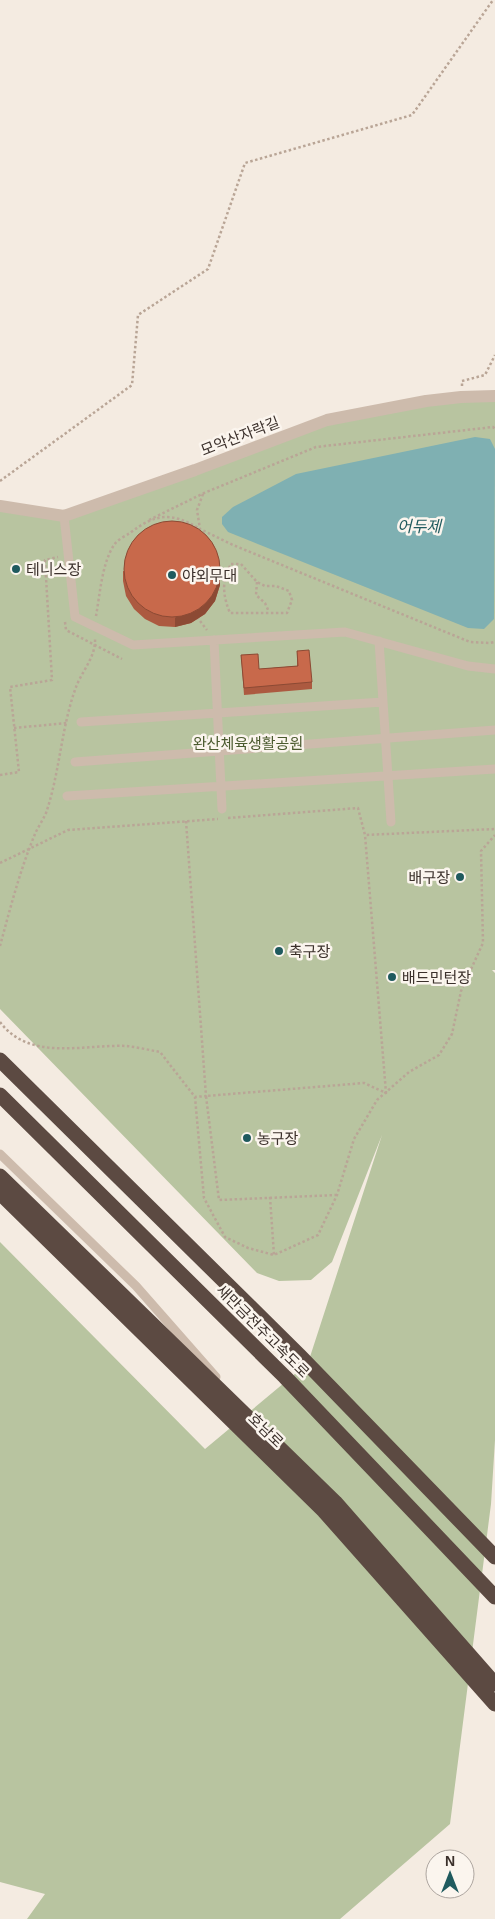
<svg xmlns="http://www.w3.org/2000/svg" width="495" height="1919" viewBox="0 0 495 1919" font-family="Helvetica,'Noto Sans KR',sans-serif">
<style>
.green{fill:#b8c4a0}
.water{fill:#7fb0b2}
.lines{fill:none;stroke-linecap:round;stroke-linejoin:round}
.path{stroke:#b9a596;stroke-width:2.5;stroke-dasharray:2.5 2.5;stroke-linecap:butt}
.lane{stroke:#cdbbac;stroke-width:9}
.street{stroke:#cdbbac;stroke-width:12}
.highway{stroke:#5c4a42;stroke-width:15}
.wall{fill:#ac5a40}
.shaded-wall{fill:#8c4a34}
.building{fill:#c8694b;stroke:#8c4a34}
.poi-dot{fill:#1f5a5e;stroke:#fbf5ee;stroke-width:2}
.labels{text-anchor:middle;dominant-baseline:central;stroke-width:5;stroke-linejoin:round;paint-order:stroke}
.street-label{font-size:15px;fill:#3b302b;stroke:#fbf5ee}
.poi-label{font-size:15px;fill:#3b302b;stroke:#fbf5ee;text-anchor:start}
.park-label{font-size:15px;fill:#4a5a2e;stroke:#fbf5ee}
.water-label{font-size:16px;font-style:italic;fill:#1f5a5e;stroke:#fbf5ee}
</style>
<rect width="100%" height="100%" fill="#f4ebe1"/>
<path class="green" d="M495 396V970H492L495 973V1440L491 1504 450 1824 340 1919H27L45 1894 0 1882V1242L205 1449 308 1363 382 1135 332 1262 311 1280 279 1281 257 1273 0 1009V506L65 516 327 420Z"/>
<path class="water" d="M475 437 490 439 495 449 494 619 484 629 468 628 228 532 222 524V517L233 507 296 474Z"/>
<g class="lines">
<path class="path" d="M462 386V381L485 375 495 355
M0 481 132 385 138 315 208 269 245 163 412 115 493 0
M203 494 197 510 200 529 233 545 470 642 489 643 495 642
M149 520 204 493 316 447 493 427 495 429
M231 564H241L257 582 265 586H276L289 591 292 600 287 613H230C223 596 221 581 231 564Z
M257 582 256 595 265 603 269 612
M96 616C100 594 102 563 114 545 117 540 125 536 130 533 156 513 172 512 200 529
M197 617 207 630
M65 622 66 630 122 659
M14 728 67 723
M0 775 19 772 10 687 52 680 45 560 58 557
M228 818 358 808 365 835 495 829
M186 821 206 1096 195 1097
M0 863 68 830 218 819
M0 946C10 909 20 870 35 834 38 827 43 820 46 813 60 772 61 728 76 687 82 671 96 657 95 638
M0 1022C30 1062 84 1044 126 1046 137 1047 149 1050 160 1052L195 1097 204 1198 225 1237 248 1248 274 1255 318 1235 337 1195 354 1139 377 1100 409 1072 439 1055 452 1034 461 991 483 943 481 851 495 835
M337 1195 219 1200 206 1096 364 1083 386 1093 365 835
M270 1197 274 1255"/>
<path class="lane" d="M64 516 75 617 133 645 345 632 468 666 495 669
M214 640 222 809
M379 641 391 822
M81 722 383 702
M75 762 495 730
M67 796 495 769
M0 1154 136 1286 216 1377"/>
<path class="street" d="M0 506 64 516 195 470 327 420 426 401 461 397 495 396"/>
<path class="highway" d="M0 1060 300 1356 495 1557
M0 1095 285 1377 495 1597
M0 1176 335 1502 495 1684
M0 1193 324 1511 495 1704"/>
</g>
<path class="wall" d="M123 571 220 585 215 601 205 614 191 623 175 627 159 626 145 619 134 609 126 596 123 581Z
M297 651 312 682V689L244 695 241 655 259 669 297 666Z"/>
<path class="shaded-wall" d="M220 575V585L215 601 205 614 191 623 175 627V618Z"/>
<path class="building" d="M124 569a48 48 0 1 1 96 0a48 48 0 1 1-96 0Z
M309 650 312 682 244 688 241 655 258 654 259 669 298 666 297 651Z"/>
<g class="poi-dot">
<circle cx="16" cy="569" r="5"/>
<circle cx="172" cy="575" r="5"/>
<circle cx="460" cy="877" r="5"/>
<circle cx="279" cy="951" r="5"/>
<circle cx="392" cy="977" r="5"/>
<circle cx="247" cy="1138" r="5"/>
</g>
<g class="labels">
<g class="street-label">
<text transform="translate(240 436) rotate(-21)">모악산자락길</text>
<text transform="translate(263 1331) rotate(45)">새만금전주고속도로</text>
<text transform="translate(266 1430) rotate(44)">호남로</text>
</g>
<g class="poi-label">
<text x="26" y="569">테니스장</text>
<text x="182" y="575">야외무대</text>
<text x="450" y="877" text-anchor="end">배구장</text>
<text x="289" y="951">축구장</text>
<text x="402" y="977">배드민턴장</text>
<text x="257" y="1138">농구장</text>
</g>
<g class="park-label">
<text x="248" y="743">완산체육생활공원</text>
</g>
<g class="water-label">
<text x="419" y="526">어두제</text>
</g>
</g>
<g transform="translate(450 1874)"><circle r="24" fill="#fbf5ee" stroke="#aea6a0"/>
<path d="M0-4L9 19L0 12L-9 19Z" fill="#1f5a5e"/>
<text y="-8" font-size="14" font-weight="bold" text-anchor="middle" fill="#3b302b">N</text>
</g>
</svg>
